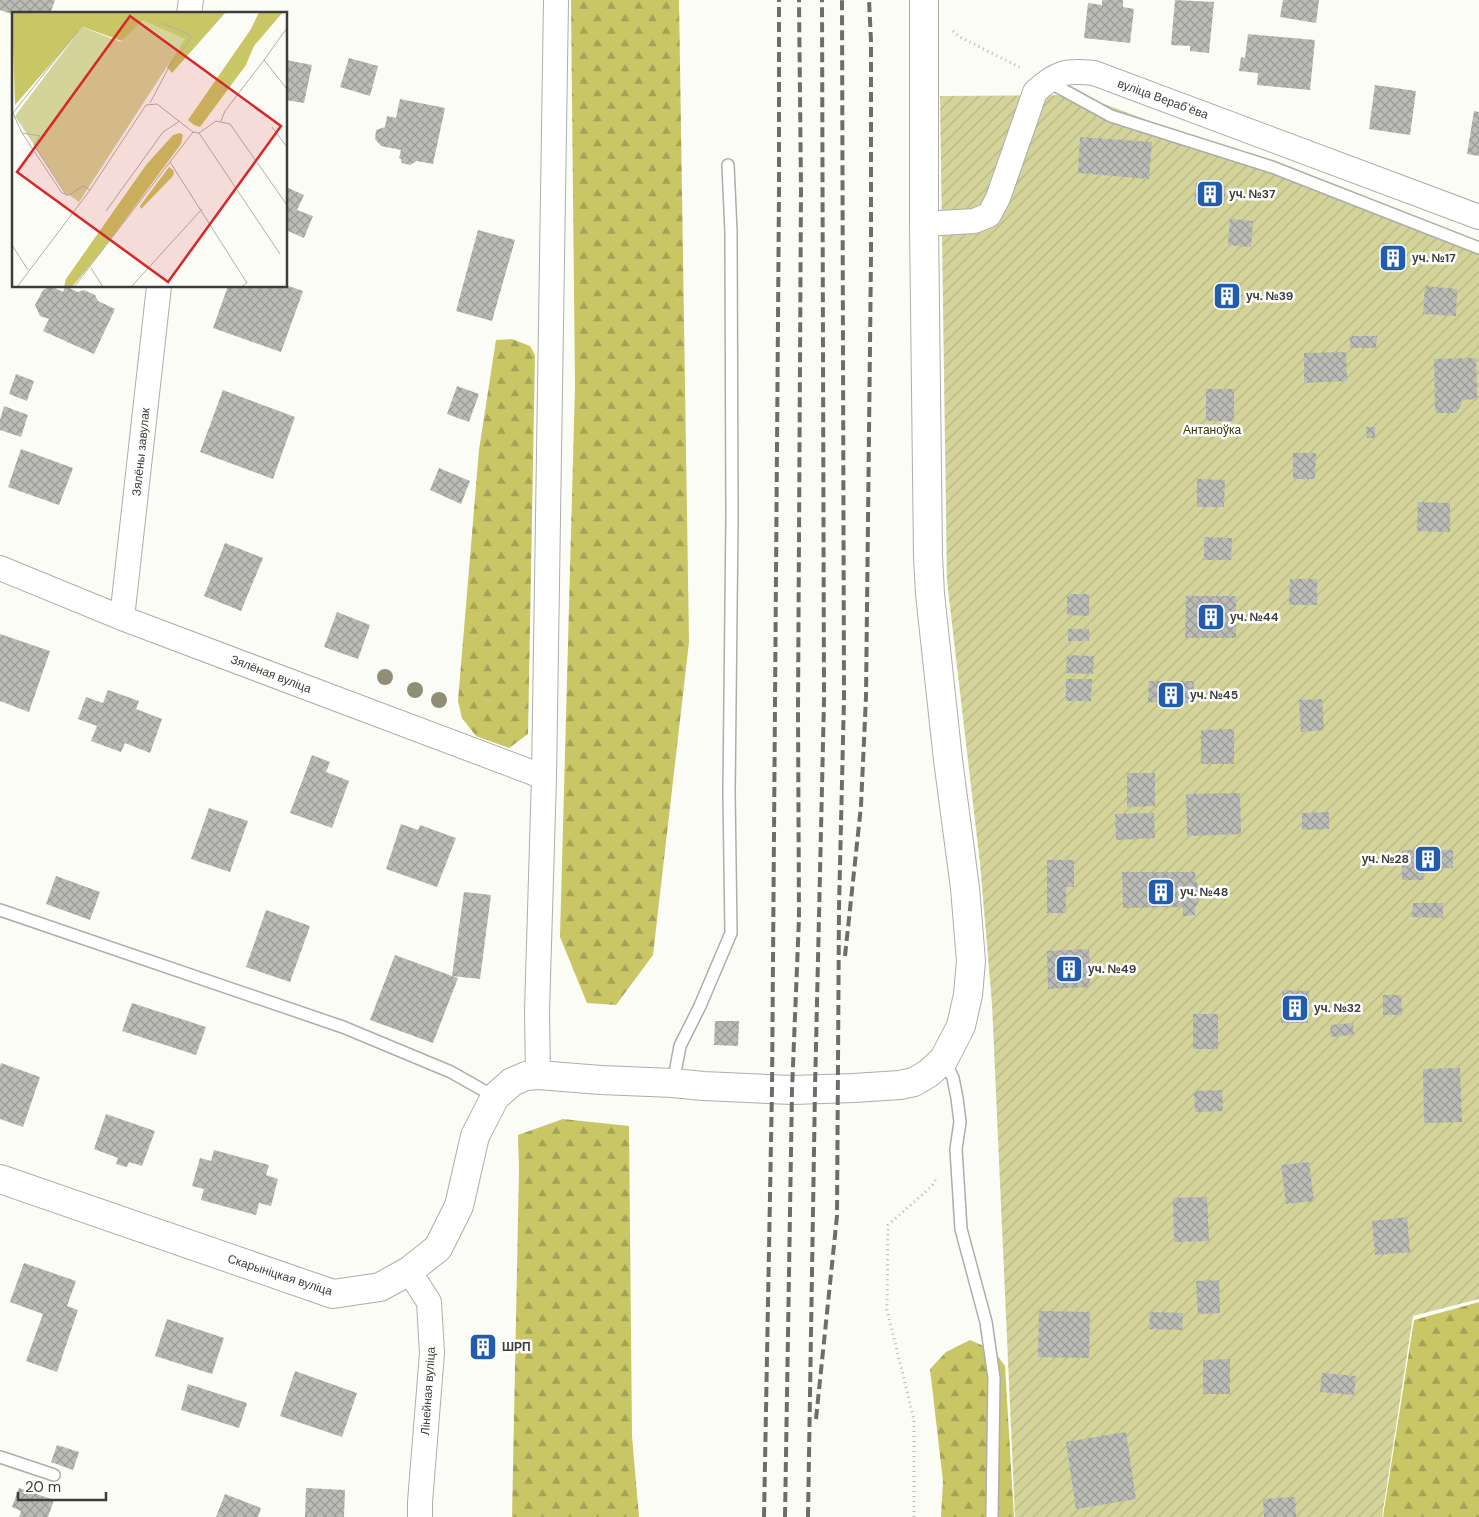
<svg xmlns="http://www.w3.org/2000/svg" width="1479" height="1517" viewBox="0 0 1479 1517" font-family="'DM Sans',sans-serif">
<style>
.forest{fill:url(#forest-firs)}
.garden{fill:url(#garden-furrows)}
.building{fill:url(#building-cross-hatch)}
.lines{fill:none;stroke-linecap:round;stroke-linejoin:round}
.lane-casing{stroke:#adada9;stroke-width:14}
.street-casing{stroke:#adada9;stroke-width:26}
.secondary-casing{stroke:#adada9;stroke-width:30}
.path{stroke:#b6b6b2;stroke-width:3;stroke-dasharray:1 4;stroke-linecap:butt}
.lane{stroke:#fff;stroke-width:11}
.street{stroke:#fff;stroke-width:24}
.secondary{stroke:#fff;stroke-width:28}
.rail{stroke:#6d6d6a;stroke-width:4;stroke-dasharray:10 5;stroke-linecap:butt}
.tree{fill:#908f76}
.labels{text-anchor:middle;dominant-baseline:central;stroke-width:5;stroke-linejoin:round;paint-order:stroke}
.street-label{font-size:12px;fill:#3c3c3a;stroke:#fffffe}
.poi-label{font-size:12px;font-weight:bold;fill:#3c3c3a;stroke:#fffffe;text-anchor:start}
.park-label{font-size:12px;fill:#37360c;stroke:#fffffe}
.inset-road{fill:none;stroke:#afafab;stroke-width:1}
.view{fill:#d62828;fill-opacity:0.15;stroke:#d62828;stroke-width:2.5}
.inset-edge{fill:none;stroke:#3c3c3a;stroke-width:2.5}
</style>
<defs>
<pattern id="forest-firs" width="22" height="20" patternUnits="userSpaceOnUse" patternTransform="scale(1.25)"><rect width="22" height="20" fill="#c9c666"/><path d="M5 1l3.5 6h-7zM16 11l3.5 6h-7z" fill="#a4a255"/></pattern>
<pattern id="garden-furrows" width="10" height="10" patternUnits="userSpaceOnUse" patternTransform="scale(1.25)"><rect width="10" height="10" fill="#d4d39a"/><path d="M-1 1l2-2M0 10L10 0M9 11l2-2" fill="none" stroke="#b7b685"/></pattern>
<pattern id="building-cross-hatch" width="8" height="8" patternUnits="userSpaceOnUse" patternTransform="scale(1.25)"><rect width="8" height="8" fill="#bcbcb7"/><path d="M0 0l8 8M0 8l8-8" fill="none" stroke="#9a9a96"/></pattern>
</defs>
<rect width="100%" height="100%" fill="#fcfcf7"/>
<path class="forest" d="M571 0H679L689 642 653 955 616 1005 587 1003 560 937 575 386Z
M512 339 530 346 535 355 528 734 509 748 476 736 462 718 458 701 479 450 496 340Z
M563 1119 629 1126 632 1436 639 1517H512L519 1170 518 1135Z
M1479 1302V1517H1383L1414 1320Z
M970 1340 993 1350 1005 1366 1014 1517H941L943 1481 930 1369 946 1352Z"/>
<path class="garden" d="M1080 95 1479 244V1299L1413 1316 1382 1517H1015L992 1004 980 863 947 581 940 96Z"/>
<path class="building" d="M0 0H55L50 14H14V15L0 10Z
M1102 0H1123V7L1134 9 1130 43 1084 38 1088 3 1102 5Z
M1175 0 1214 2 1209 53 1190 51V46L1171 45Z
M1283 0H1319L1316 23 1280 17Z
M1248 34 1315 40 1310 90 1257 85 1258 73 1239 71 1241 57 1245 58Z
M349 58 378 66 370 96 340 87Z
M286 60 312 65 304 103 286 100Z
M1375 85 1416 91 1410 135 1369 129Z
M400 99 445 108 433 164 417 161 410 165 402 163 401 159 399 158 401 150 381 146 375 139 376 130 385 127 387 116 396 118Z
M1474 111 1479 112V156L1467 154Z
M1080 137 1152 142 1149 179 1078 173Z
M1196 183 1226 186 1224 205 1194 201Z
M286 187 304 195 297 210 313 216 304 238 288 231 286 235Z
M1230 219 1253 221 1251 247 1228 245Z
M478 230 515 240 492 321 456 311Z
M1383 243 1396 244V249H1405L1403 269 1381 268Z
M1218 282 1237 283 1236 309H1217Z
M286 285 303 291 281 352 213 328 228 286H286Z
M51 286 63 292 65 286 78 292 84 290 95 295 98 301 115 309 94 354 43 331 49 319 40 316 35 305 43 290Z
M1425 286 1457 289 1456 316 1423 314Z
M1350 336H1377L1376 348H1350Z
M1346 352 1347 381 1304 383V353Z
M1476 358 1477 399 1461 400V406L1456 413H1438L1435 410 1434 359Z
M16 374 34 381 27 401 9 394Z
M457 386 479 394 469 422 447 414Z
M1206 389H1234V421H1206Z
M223 390 295 417 273 479 200 452Z
M4 406 28 415 21 437 0 430V420Z
M1366 427H1375V438H1367Z
M21 449 73 468 59 505 8 487Z
M1293 453H1316L1315 479H1293Z
M439 468 470 481 461 504 430 490Z
M1197 479 1225 480 1224 507H1197Z
M1418 502 1450 503V532L1417 531Z
M1204 537 1232 538 1231 560H1204Z
M225 543 263 558 241 611 204 596Z
M1290 579H1317V605H1289Z
M1067 594H1089V616L1067 615Z
M1186 596H1236V638H1185Z
M337 612 370 625 358 659 324 647Z
M1068 629H1089V641H1068Z
M0 634 50 651 29 712 0 701Z
M1067 655 1094 656 1093 674 1066 673Z
M1066 679H1092L1091 701H1066Z
M1149 681H1194L1193 703 1148 702Z
M108 690 139 701 136 709 162 719 150 753 125 743 121 752 91 741 97 726 78 719 86 697 103 703Z
M1322 699 1324 730 1301 732 1299 700Z
M1234 729V764H1201V730Z
M312 755 330 762 326 772 349 781 332 828 290 813Z
M1127 773H1155V806L1127 807Z
M1240 793 1241 834 1187 836 1186 794Z
M209 808 248 821 230 872 191 859Z
M1329 812V829L1302 830V813Z
M1154 813 1155 838 1116 840 1115 814Z
M401 824 418 830 420 825 456 838 437 887 386 869Z
M1402 850H1453V868L1423 869 1424 880H1402Z
M1047 860H1074V887H1066V913H1047Z
M1122 872H1195L1196 881 1198 885 1200 894 1197 905 1195 907V915L1183 916V907L1123 908Z
M56 876 100 892 90 920 46 904Z
M464 892 491 895 480 979 452 976 458 978 433 1043 370 1020 395 955 452 976Z
M1413 903H1443V918L1412 917Z
M266 910 310 926 290 982 246 967Z
M1089 949 1090 987 1048 989 1047 951Z
M1282 990 1309 991 1308 1023H1281Z
M1383 995H1401L1402 1015H1383Z
M132 1003 206 1027 196 1055 122 1031Z
M1193 1014H1218V1049H1193Z
M715 1021H739L738 1046 714 1045Z
M1353 1023 1354 1035 1331 1037 1330 1025Z
M1 1063 40 1077 23 1127 0 1119V1067Z
M1460 1068 1462 1122 1424 1123 1423 1069Z
M1222 1090 1223 1111 1195 1112 1194 1091Z
M106 1114 155 1131 142 1166 129 1162 127 1167 116 1164 118 1158 94 1149Z
M214 1150 269 1165 266 1175 278 1179 271 1206 259 1203 256 1215 201 1200 204 1189 192 1186 200 1158 211 1161Z
M1309 1162 1314 1201 1286 1204 1281 1165Z
M1207 1197 1209 1241 1174 1242 1173 1198Z
M1407 1217 1410 1252 1375 1255 1372 1221Z
M24 1263 76 1281 67 1306 78 1310 57 1372 26 1361 43 1314 10 1302Z
M1219 1280 1220 1313 1198 1314 1196 1281Z
M1039 1311 1090 1312 1089 1358 1038 1357Z
M1150 1312 1183 1313 1182 1330 1149 1329Z
M167 1319 224 1338 212 1374 155 1356Z
M1230 1359V1394H1203V1360Z
M295 1371 357 1393 342 1437 280 1416Z
M1322 1373 1356 1376 1354 1395 1320 1392Z
M188 1384 247 1403 239 1428 181 1410Z
M1126 1432 1136 1499 1076 1509 1066 1442Z
M57 1445 79 1452 73 1470 51 1462Z
M19 1488 54 1500 48 1517H19L21 1511 12 1507Z
M306 1488 345 1490 344 1517H305Z
M225 1494 261 1508 258 1517H216Z
M1295 1497 1296 1517H1264L1263 1499Z"/>
<g class="lines">
<g class="lane-casing">
<path id="lane" d="M1047 81 1111 116 1272 167 1479 248
M0 910 343 1027 451 1072 495 1097
M944 1059 953 1078 957 1098 960 1122 956 1149 961 1229 986 1322 994 1378 992 1517
M673 1083 680 1046 700 1006 731 933 729 792 732 518 731 232 728 165
M0 1457 54 1475"/>
</g>
<g class="street-casing">
<path id="street" d="M189 14 191 0
M924 224 974 221 989 215 998 198 1035 92C1056 72 1067 70 1094 73L1479 217
M0 568 122 618 544 777
M122 618 159 286
M538 1075 537 1011 544 777 556 0
M409 1271 429 1302 432 1353 420 1502V1517"/>
</g>
<g class="secondary-casing">
<path id="secondary" d="M0 1179 333 1294 380 1287 409 1271 438 1248 459 1206 475 1136 495 1097 512 1082 526 1076 538 1075 601 1080 673 1083 703 1086 792 1090 854 1088 900 1085 914 1082 929 1073 944 1059 961 1026 968 995 971 961 965 888 948 760 930 594 928 556 924 224V0"/>
</g>
<path class="path" d="M953 31 960 37 1023 69
M914 1517V1420L887 1310 888 1225 932 1186 936 1179"/>
<use href="#lane" class="lane"/>
<use href="#street" class="street"/>
<use href="#secondary" class="secondary"/>
<path class="rail" d="M845 956 861 806 866 697 871 257V41L869 0
M816 1419 837 1216 839 908 844 698 842 0
M764 1517 772 1089 779 191V0
M785 1517 792 1090 799 918 798 711 801 188 799 0
M808 1517 815 1089 824 700 822 0"/>
</g>
<g class="tree">
<circle cx="385" cy="677" r="8"/>
<circle cx="415" cy="690" r="8"/>
<circle cx="439" cy="700" r="8"/>
</g>
<defs>
<g id="building-square" transform="scale(1.4375)"><rect x="-9" y="-9" width="18" height="18" rx="4" fill="#215cae" stroke="#fffffe"/><path d="M-4-6H4V6H1V3H-1V6H-4ZM-2.5-4.3h1.7v1.8h-1.7ZM.8-4.3h1.7v1.8H.8ZM-2.5-1h1.7V.8h-1.7ZM.8-1h1.7V.8H.8Z" fill="#fff"/></g>
</defs>
<g fill-rule="evenodd">
<use href="#building-square" x="1210" y="194"/>
<use href="#building-square" x="1393" y="258"/>
<use href="#building-square" x="1227" y="296"/>
<use href="#building-square" x="1211" y="617"/>
<use href="#building-square" x="1171" y="695"/>
<use href="#building-square" x="1428" y="859"/>
<use href="#building-square" x="1161" y="892"/>
<use href="#building-square" x="1069" y="969"/>
<use href="#building-square" x="1295" y="1008"/>
<use href="#building-square" x="483" y="1347"/>
</g>
<g class="labels">
<g class="street-label">
<text transform="translate(1163 99) rotate(20)">вуліца Верабʼёва</text>
<text transform="translate(141 452) rotate(-84)">Зялёны завулак</text>
<text transform="translate(271 674) rotate(21)">Зялёная вуліца</text>
<text transform="translate(280 1275) rotate(18)">Скарыніцкая вуліца</text>
<text transform="translate(428 1391) rotate(-86)">Лінейная вуліца</text>
</g>
<g class="poi-label">
<text x="1229" y="194">уч. №37</text>
<text x="1412" y="258">уч. №17</text>
<text x="1246" y="296">уч. №39</text>
<text x="1230" y="617">уч. №44</text>
<text x="1190" y="695">уч. №45</text>
<text x="1409" y="859" text-anchor="end">уч. №28</text>
<text x="1180" y="892">уч. №48</text>
<text x="1088" y="969">уч. №49</text>
<text x="1314" y="1008">уч. №32</text>
<text x="502" y="1347">ШРП</text>
</g>
<g class="park-label">
<text x="1212" y="430">Антаноўка</text>
</g>
</g>
<g transform="translate(12 12)">
<rect width="275" height="275" fill="#fcfcf7"/>
<path d="M0 0H214L160 61 155 55 172 27 131 9 110 29 71 15 3 93ZM247 0H271L242 34 234 53 188 115 182 113 176 108 239 17ZM168 121 171 123 169 132 89 240 60 275H52L54 267 134 153 161 123ZM157 155 162 159 161 164 129 197 128 194Z" fill="#c9c666"/>
<path d="M131 8 173 27 67 190 53 180 3 104 70 15 109 30Z" fill="#d4d39a"/>
<path class="inset-road" d="M252 48 275 16M138 91 157 55 179 26 177 22 149 11M0 99 10 121 50 181 57 183 71 174 78 178M1 101 66 19M209 109 213 99 252 48 275 77M260 115 275 135M181 120 187 121 204 109 218 112 275 193M10 121 28 124 22 133 55 184M187 121 268 242M158 150 235 271 229 275M94 199 151 120 168 109M0 233 16 258M79 256 91 275M5 275 78 178 134 93 145 92 181 120M62 275 181 120M119 275 190 197"/>
<path class="view" d="M118 4 269 114 156 270 5 160Z"/>
<rect width="275" height="275" class="inset-edge"/>
</g>
<path d="M18 1492v8h88v-8" fill="none" stroke="#3c3c3a" stroke-width="2.5"/>
<text x="25" y="1492" font-size="15" fill="#3c3c3a" stroke="#fffffe" stroke-width="4" paint-order="stroke">20 m</text>
</svg>
